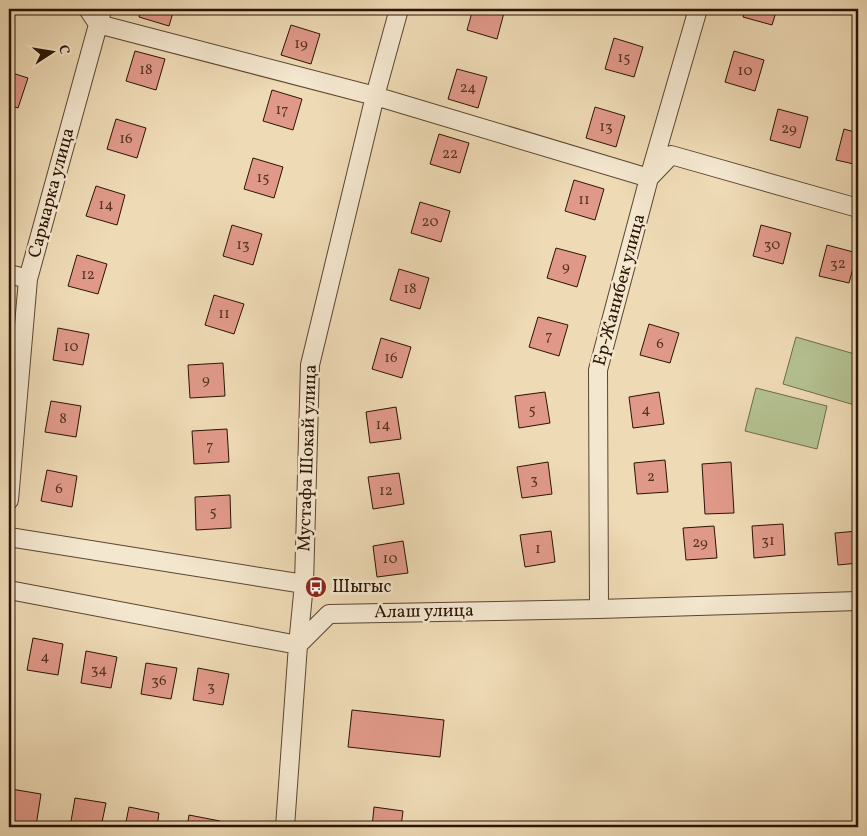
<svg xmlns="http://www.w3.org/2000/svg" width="867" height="836" viewBox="0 0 867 836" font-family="Vollkorn,serif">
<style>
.green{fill:#b4c191;stroke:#6f6a4a}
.building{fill:#e09989;stroke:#2a1303}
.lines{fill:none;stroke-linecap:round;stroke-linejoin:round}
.minor-casing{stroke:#5b4530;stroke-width:20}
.minor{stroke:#f4e7cf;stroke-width:18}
.labels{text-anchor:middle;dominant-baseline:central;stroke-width:5;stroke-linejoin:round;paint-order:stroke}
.number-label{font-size:15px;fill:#583424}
.street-label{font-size:18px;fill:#2a1303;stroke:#f4e7cf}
.poi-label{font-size:18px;fill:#2a1303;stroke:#f4e7cf;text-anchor:start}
</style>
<rect width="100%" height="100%" fill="#eedab5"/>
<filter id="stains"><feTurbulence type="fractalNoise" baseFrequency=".004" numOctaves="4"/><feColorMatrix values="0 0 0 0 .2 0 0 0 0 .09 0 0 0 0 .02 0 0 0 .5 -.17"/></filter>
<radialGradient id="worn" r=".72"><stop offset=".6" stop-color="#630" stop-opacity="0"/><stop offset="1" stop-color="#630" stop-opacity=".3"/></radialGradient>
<path class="green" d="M796 337 858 355V406L783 384Z
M756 388 827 406 817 449 745 431Z"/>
<path class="building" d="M141 9H174L169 26 139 17Z
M473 9H505L497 39 467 30Z
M745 9H777L772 25 743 17Z
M291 25 320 34 311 64 281 55Z
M614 38 643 47 634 77 605 69Z
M135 51 165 59 156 90 126 81Z
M734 51 764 60 755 91 725 82Z
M457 69 487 77 478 108 448 99Z
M9 72 28 78 18 108 9 105Z
M272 90 302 99 293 130 263 121Z
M595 107 625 116 616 147 586 138Z
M778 109 808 117 800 148 770 140Z
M116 119 146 128 137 158 107 149Z
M844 129 858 133V165L836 160Z
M439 134 469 143 460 173 430 164Z
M253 158 283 167 274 198 244 189Z
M574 180 604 189 595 220 565 211Z
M96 186 125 195 117 225 86 216Z
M420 202 450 211 441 242 411 233Z
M232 225 262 234 253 265 223 256Z
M761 225 791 233 783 264 753 256Z
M827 245 857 253 849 283 819 276Z
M556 248 586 256 577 287 547 278Z
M77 255 107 264 98 294 68 286Z
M399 269 429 278 420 309 390 300Z
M214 295 244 304 234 334 205 325Z
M538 317 568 325 559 356 529 347Z
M649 324 679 333 670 363 640 355Z
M58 328 89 334 83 365 53 360Z
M381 338 411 347 402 378 372 369Z
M223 363 225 396 190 398 188 365Z
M545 392 550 423 519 428 515 396Z
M659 392 664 424 633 428 629 397Z
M51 401 81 406 76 437 45 432Z
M396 407 401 439 370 443 366 412Z
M227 429 229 462 194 464 192 431Z
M665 460 668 492 637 494 634 463Z
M548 462 552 494 522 498 517 467Z
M731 462 734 513 705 514 702 464Z
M47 470 77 476 72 507 41 501Z
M399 473 404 504 373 509 368 477Z
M230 495 231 528 196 530 195 497Z
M783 524 785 555 754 558 752 526Z
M714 526 717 558 686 560 683 528Z
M551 531 555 562 525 567 520 535Z
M858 531V563L838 565 835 533Z
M403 541 408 573 377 577 373 546Z
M33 638 63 644 58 675 27 670Z
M86 651 117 657 111 688 81 683Z
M146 663 177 668 171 699 141 694Z
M198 668 229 674 223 705 193 700Z
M352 710 444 720 440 757 348 747Z
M11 789 41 794 36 826 9 821V800Z
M75 798 106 803 101 827H70Z
M129 807 159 813 157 827H125Z
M374 807 403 811 401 827H372Z
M189 815 220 821 219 827H187Z"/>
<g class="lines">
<g class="minor-casing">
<path id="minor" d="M88 9 98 24 375 96 649 178 671 155 858 208
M9 274 28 279
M9 500 28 279 101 14
M9 537 304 584
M9 590 298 645 329 614 599 609 858 601
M599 609 598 370 649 178 698 9
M285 827 298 645 304 584 310 365 375 96 399 9"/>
</g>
<use href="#minor" class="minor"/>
</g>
<defs>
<g id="bus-disc" transform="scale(1.125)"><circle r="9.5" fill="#8f2418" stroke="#f4e7cf"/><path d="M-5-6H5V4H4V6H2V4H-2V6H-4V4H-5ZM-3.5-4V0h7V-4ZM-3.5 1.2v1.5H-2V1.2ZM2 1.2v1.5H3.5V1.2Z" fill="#fff"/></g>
</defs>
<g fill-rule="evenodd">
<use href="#bus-disc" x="316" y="587"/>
</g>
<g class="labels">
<g class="number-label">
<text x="301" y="44">19</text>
<text x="624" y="58">15</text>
<text x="146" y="70">18</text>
<text x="745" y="71">10</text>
<text x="468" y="88">24</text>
<text x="282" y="110">17</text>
<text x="606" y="127">13</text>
<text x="789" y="129">29</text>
<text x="126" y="139">16</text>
<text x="450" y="154">22</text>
<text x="263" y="178">15</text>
<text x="584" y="200">11</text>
<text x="106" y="205">14</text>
<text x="430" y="222">20</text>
<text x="243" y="245">13</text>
<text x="772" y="245">30</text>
<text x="838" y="264">32</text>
<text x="566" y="267">9</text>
<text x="88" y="275">12</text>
<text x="410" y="289">18</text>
<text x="224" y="314">11</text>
<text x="549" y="336">7</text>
<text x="660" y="344">6</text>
<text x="71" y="347">10</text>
<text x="391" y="358">16</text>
<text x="206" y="380">9</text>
<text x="532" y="410">5</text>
<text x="646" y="410">4</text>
<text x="63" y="419">8</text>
<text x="383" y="425">14</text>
<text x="210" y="446">7</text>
<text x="651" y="477">2</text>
<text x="534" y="480">3</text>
<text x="59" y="489">6</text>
<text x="386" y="491">12</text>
<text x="213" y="512">5</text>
<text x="768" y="541">31</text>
<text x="700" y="543">29</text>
<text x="538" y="549">1</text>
<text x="390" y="559">10</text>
<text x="45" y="657">4</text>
<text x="99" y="670">34</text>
<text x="159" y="681">36</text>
<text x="211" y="687">3</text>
</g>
<g class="street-label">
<text transform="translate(52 193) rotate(-75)">Сарыарка улица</text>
<text transform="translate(620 290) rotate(-75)">Ер-Жанибек улица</text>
<text transform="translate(308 458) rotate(-88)">Мустафа Шокай улица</text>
<text transform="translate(424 612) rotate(-1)">Алаш улица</text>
</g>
<g class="poi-label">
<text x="332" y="587">Шыгыс</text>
</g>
</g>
<rect width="867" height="836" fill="none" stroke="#eedab5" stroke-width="30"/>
<rect x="10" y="10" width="847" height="816" fill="none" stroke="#2a1303" stroke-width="2.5"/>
<rect x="15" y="15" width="837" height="806" fill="none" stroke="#2a1303"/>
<g transform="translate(52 52) rotate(78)" stroke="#f4e7cf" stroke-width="4" paint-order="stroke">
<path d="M0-4L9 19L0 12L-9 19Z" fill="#2a1303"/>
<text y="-8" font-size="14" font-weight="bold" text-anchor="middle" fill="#2a1303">С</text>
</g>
<rect width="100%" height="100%" filter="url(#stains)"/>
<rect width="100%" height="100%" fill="url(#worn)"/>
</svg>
